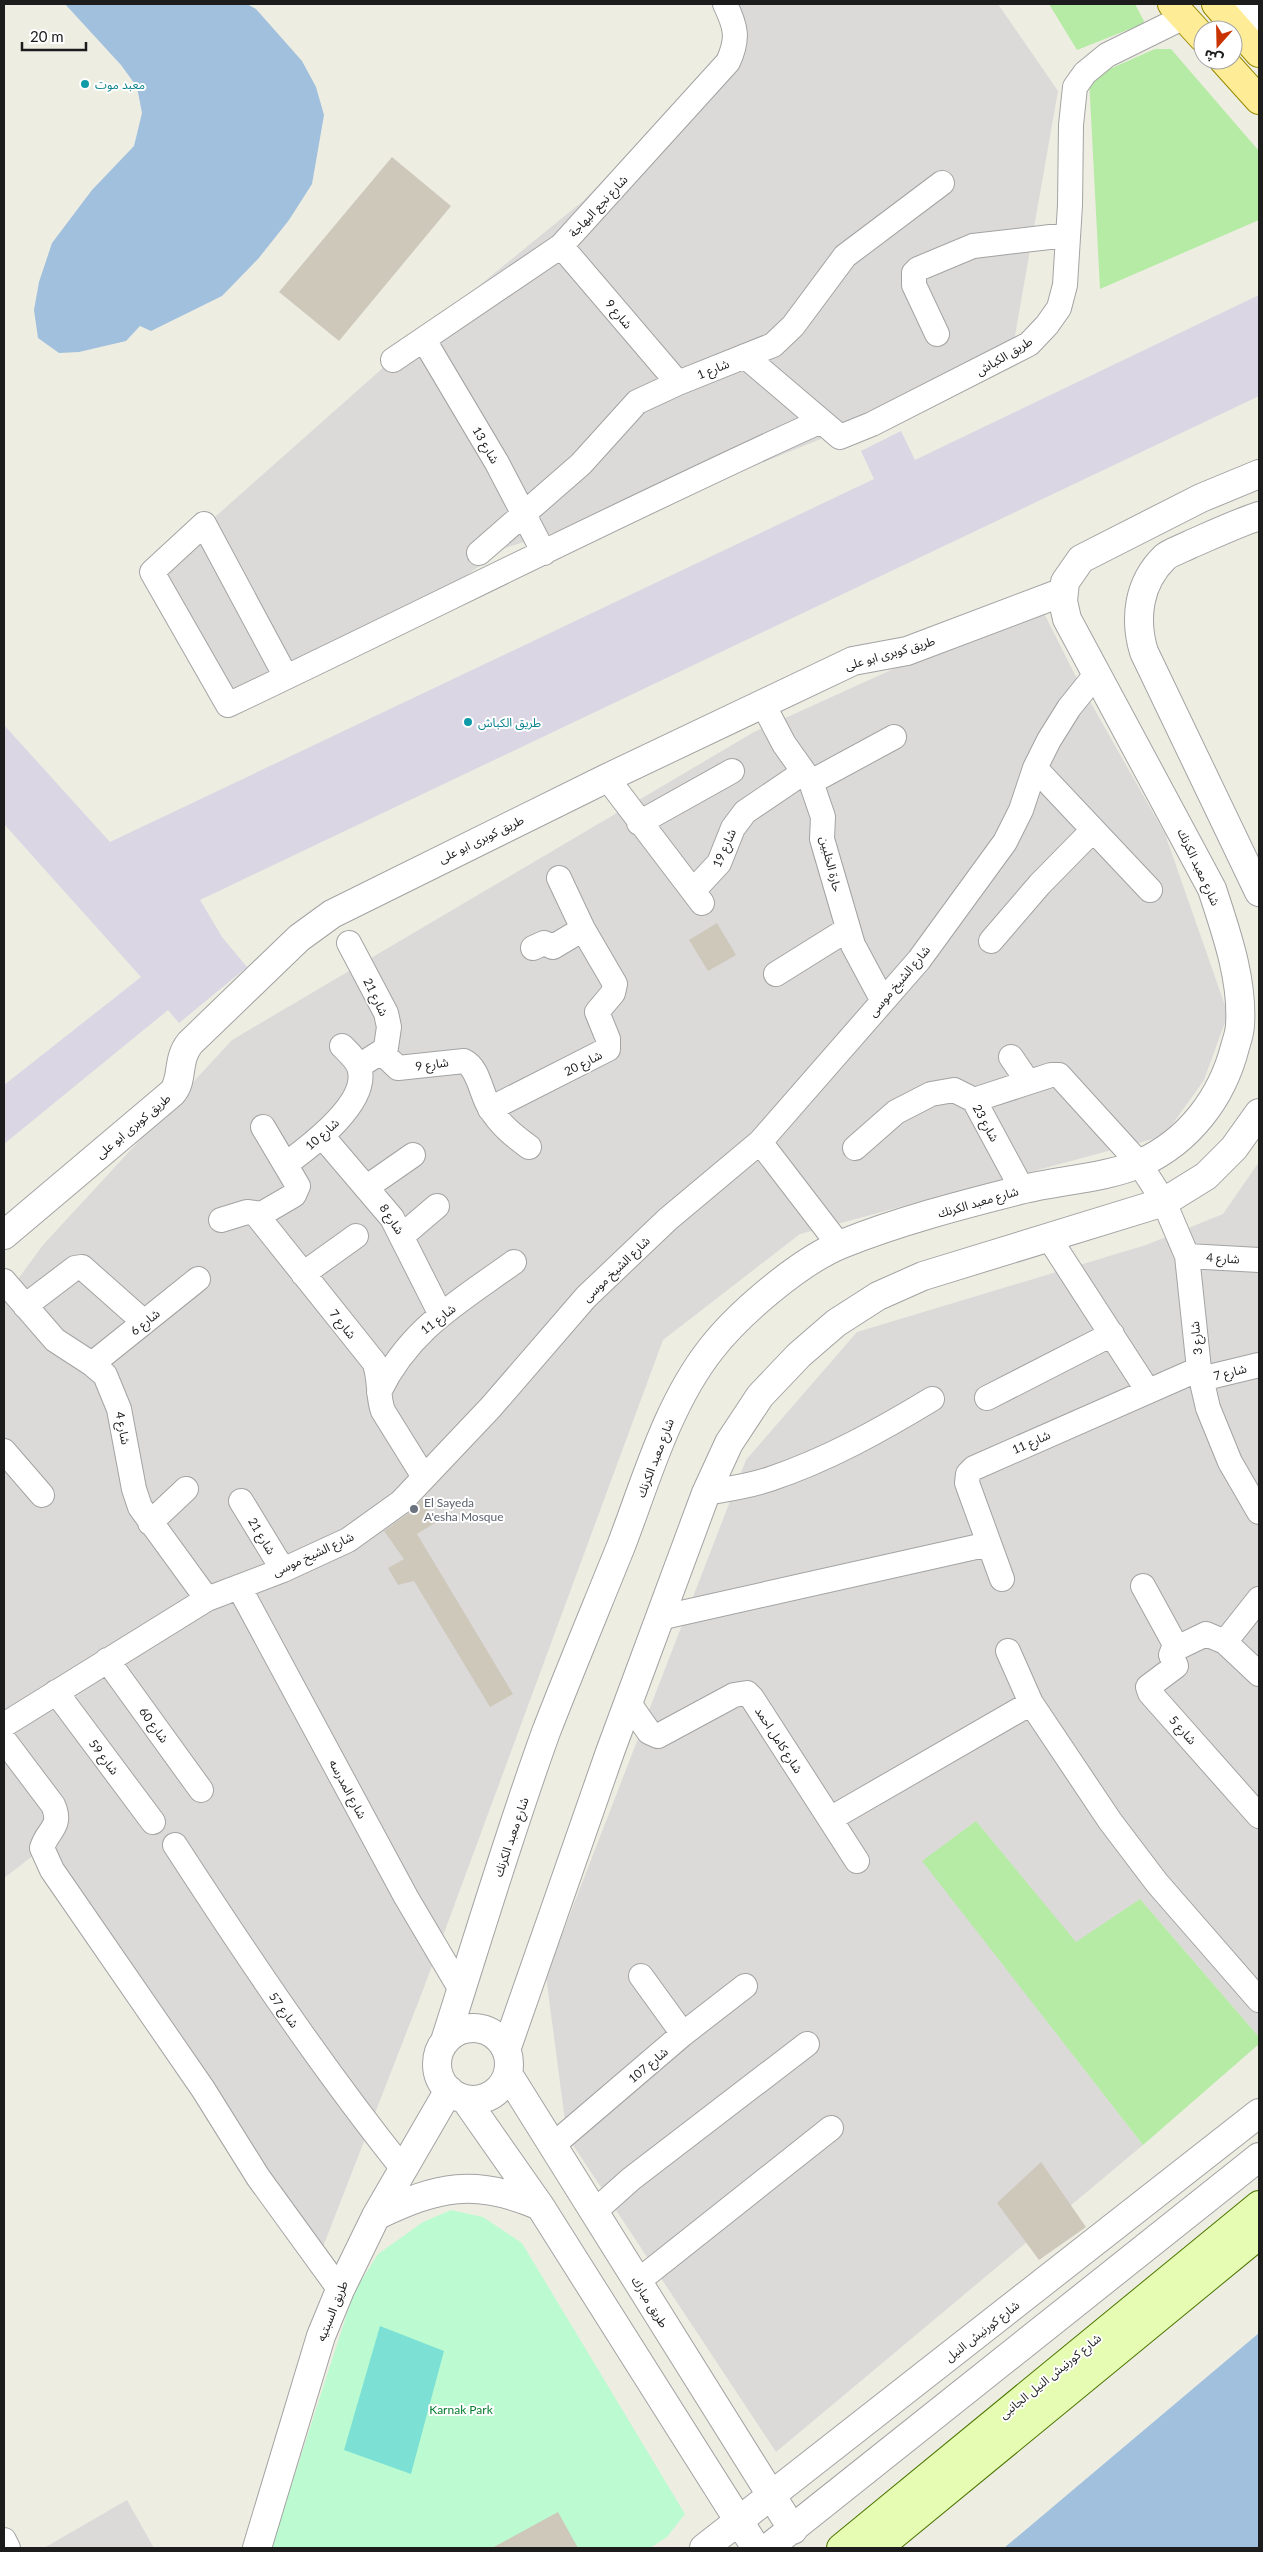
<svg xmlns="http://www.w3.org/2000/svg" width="1263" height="2552" viewBox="0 0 1263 2552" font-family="Lato,'Noto Sans Arabic',sans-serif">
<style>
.residential{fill:#dbdad9}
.grass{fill:#b6eba5}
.park{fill:#bcfbd1}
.pitch{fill:#7ce1d4}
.plaza{fill:#dad6e4}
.water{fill:#a0c0de}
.building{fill:#cec8bb}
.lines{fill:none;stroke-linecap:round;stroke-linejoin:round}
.minor-casing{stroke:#a3a3a3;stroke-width:26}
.tertiary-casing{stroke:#a3a3a3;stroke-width:30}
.secondary-casing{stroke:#4c7601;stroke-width:30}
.primary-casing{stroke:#958a00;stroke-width:30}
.minor{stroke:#fff;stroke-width:24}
.tertiary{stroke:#fff;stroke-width:28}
.secondary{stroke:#e5fcb2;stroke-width:28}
.primary{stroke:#ffec96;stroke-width:28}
.culture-dot{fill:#0f9aa8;stroke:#fff;stroke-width:2}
.worship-dot{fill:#6b7280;stroke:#fff;stroke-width:2}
.labels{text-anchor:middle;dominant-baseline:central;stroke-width:4;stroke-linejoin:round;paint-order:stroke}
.culture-label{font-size:12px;fill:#0d838f;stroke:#fff;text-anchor:start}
.street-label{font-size:12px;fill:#1c1c1c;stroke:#fff}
.worship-label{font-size:12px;fill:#5b616d;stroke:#fff;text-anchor:start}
.park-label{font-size:12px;fill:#077e2f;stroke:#fff}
</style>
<rect width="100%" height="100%" fill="#eeede2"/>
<path class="residential" d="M731 4H998L1058 91 1013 347 863 422 704 486 505 548 343 663 227 711 145 579 437 320 583 201 745 35Z
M1039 603 1074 673 1165 834 1228 1014 1204 1080 1164 1136 800 1234 663 1340 423 1990 319 2257 34 1855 4 1878V1298L43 1245 232 1040 754 732Z
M1259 1162V2037L1140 1899 1076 1943 976 1821 923 1861 1143 2145 776 2452 567 2136 546 1976 746 1460 857 1332 1146 1245 1223 1214Z
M127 2500 154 2548H44Z"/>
<path class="grass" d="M1049 4H1135L1145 23 1077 50Z
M1155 49H1171L1259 151V220L1100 289 1089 78Z
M976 1821 1076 1942 1140 1899 1259 2037V2044L1143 2145 922 1861Z"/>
<path class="park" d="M451 2210 483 2217 522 2243 685 2514 667 2537 650 2548H271L354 2292 378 2254 423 2222Z"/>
<path class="pitch" d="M380 2326 444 2351 411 2474 344 2450Z"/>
<path class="plaza" d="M1259 295V396L200 900 222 937 247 967 179 1023 168 1010 4 1144V1085L141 977 4 824V725L110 842 874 479 861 451 901 431 915 460Z"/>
<path class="water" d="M65 4H247L256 9 302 61 316 87 324 115 312 184 289 220 258 259 222 296 151 331 140 326 126 341 79 352 59 353 38 338 34 310 39 282 52 243 92 190 134 146 142 113 137 87 121 65Z
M1259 2333V2548H1004Z"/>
<path class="building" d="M392 157 451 206 339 341 279 292Z
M717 923 736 955 708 971 689 940Z
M422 1499 435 1523 417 1534 513 1694 490 1707 414 1581 398 1585 388 1568 404 1559 384 1531 409 1513Z
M1041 2162 1086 2227 1039 2260 997 2203Z
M558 2512 578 2548H492Z"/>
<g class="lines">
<g class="minor-casing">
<path id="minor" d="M1243 4 1259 22
M561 246 678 383
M937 334 914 285V273L918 269 973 246 1067 235
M424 340 497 463 544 553
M745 356 840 437 872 424 1029 344 1047 325 1059 308 1065 285 1070 205 1071 125 1075 87 1085 73 1107 55 1184 17
M393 360 561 246 728 62C739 38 736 27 725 4
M479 553 581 464 637 402 678 383 773 345 793 326 845 256 942 183
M286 677 204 524 152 572 228 705C426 611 622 511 821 421
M763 704 784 744 811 782 823 817 822 839 853 945 883 1001
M1035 768 1150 890
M607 778 702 903
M811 782 894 737
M639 823 732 771
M693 891 719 863 733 828 745 812 804 772
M991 941 1040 884 1093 830
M349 943 386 1013 389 1027 385 1054
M533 948 544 943 553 947 583 929
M776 974 848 929
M1011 1057 1028 1082
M359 1066 381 1052 398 1068 464 1061C479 1068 481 1095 490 1108 500 1125 514 1136 529 1147
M974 1100 1051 1075H1059L1139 1163 1164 1202 1187 1256 1199 1369 1208 1408 1230 1462 1259 1512
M490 1109 608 1049V1039L597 1012 613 993 615 984 583 929 559 878
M323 1137 392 1218 441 1315
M760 1142 839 1245
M855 1148 896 1112 931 1094 954 1090 974 1100 1022 1189
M286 1164C309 1147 371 1102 359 1067 356 1059 348 1052 342 1046
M367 1187 413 1155
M258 1216 294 1195 298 1186 263 1127
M221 1220 247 1212 255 1213 374 1362C381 1378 377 1395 383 1411L424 1477
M403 1235 437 1206
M1049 1238 1148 1391
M1187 1256 1259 1260
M303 1274 356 1236
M4 1281 55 1340 92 1364 105 1375 119 1409 134 1489 140 1507 207 1599
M25 1306 75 1268 82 1267 144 1322
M92 1364 198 1279
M1201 1379 1259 1365
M379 1392C410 1328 459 1302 514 1262
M987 1398 1112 1334
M4 1451 42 1495
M706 1493C727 1489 750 1486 770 1479 827 1460 881 1430 932 1399
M241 1501 283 1570
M150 1523 186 1489
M1002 1579 967 1483 968 1474 974 1468 1199 1369
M1143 1586 1177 1648
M239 1587 406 1897 461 1990
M659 1618 989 1544
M1225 1642 1259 1599
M107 1660 201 1790
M1259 1674 1225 1642 1206 1634 1173 1650 1171 1655 1176 1666 1148 1687 1150 1693 1259 1816
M56 1692 153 1822
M628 1702 649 1732 658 1736 734 1695 747 1693 752 1698 857 1861
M1031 1703 1110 1821 1157 1883 1259 2000
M4 1725 207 1599 283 1570 348 1540 401 1502 491 1407 586 1297 668 1219 760 1142 919 960 1005 842 1021 810 1035 768 1049 740 1069 708 1097 673
M4 1740 53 1805C63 1827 47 1830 42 1848L52 1870 203 2089 258 2177 340 2290
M830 1819 1031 1703 1008 1651
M175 1845C247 1956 320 2065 403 2169
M641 1976 683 2034
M552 2146 683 2034 745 1986
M594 2212 631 2179 807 2044
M637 2282 831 2128
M4 2540 8 2548"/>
</g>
<g class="tertiary-casing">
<path id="tertiary" d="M1259 516C1235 524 1212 535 1189 545 1181 549 1171 552 1165 557 1138 583 1134 619 1144 652L1259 892
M4 1235 172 1093C184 1080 176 1060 190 1043L299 938 332 914 607 778 853 661 907 651 1063 592
M437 2064a36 36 0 1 1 72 0a36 36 0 1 1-72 0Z
M445 2041C478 1938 509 1834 546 1732 570 1670 596 1608 621 1546 646 1481 667 1405 711 1349 739 1313 800 1261 842 1244 899 1221 961 1205 1020 1190 1059 1180 1103 1179 1141 1163 1189 1141 1222 1098 1235 1047 1237 1040 1240 1032 1240 1025 1243 979 1226 932 1212 889L1067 619 1063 601 1065 582 1081 559 1201 498 1259 474
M506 2050 610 1752 706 1493 729 1443 760 1396 799 1355 836 1323 878 1296 923 1276 1164 1202 1206 1176 1234 1148 1259 1113
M508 2074 793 2530
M465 2099 540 2206 756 2548
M376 2216C438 2186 475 2178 540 2206
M257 2548 321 2336 340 2290 376 2216 449 2090
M704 2548 1259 2113
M768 2548 1259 2157"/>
</g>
<g class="secondary-casing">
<path id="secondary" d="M841 2548 1259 2205
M878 2548 1259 2235"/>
</g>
<g class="primary-casing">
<path id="primary" d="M1172 4 1203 38
M1216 4 1259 53
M1223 60 1259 100"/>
</g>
<use href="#minor" class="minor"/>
<use href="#tertiary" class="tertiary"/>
<use href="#secondary" class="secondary"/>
<use href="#primary" class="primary"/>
</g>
<g class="culture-dot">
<circle cx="85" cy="84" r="5"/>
<circle cx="468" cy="722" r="5"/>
</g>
<circle class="worship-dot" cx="414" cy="1509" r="5"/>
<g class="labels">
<g class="culture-label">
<text x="95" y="84">معبد موت</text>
<text x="478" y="722">طريق الكباش</text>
</g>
<g class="street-label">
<text transform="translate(598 206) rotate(-47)">شارع نجع البهاجة</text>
<text transform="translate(619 314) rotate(50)">شارع 9</text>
<text transform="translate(1004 356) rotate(-31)">طريق الكباش</text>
<text transform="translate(713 369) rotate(-22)">شارع 1</text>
<text transform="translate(486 445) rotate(60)">شارع 13</text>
<text transform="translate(890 653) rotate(-16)">طريق كوبرى ابو على</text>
<text transform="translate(481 839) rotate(-26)">طريق كوبرى ابو على</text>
<text transform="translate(724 848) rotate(-66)">شارع 19</text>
<text transform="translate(831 864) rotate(76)">حارة الخلبين</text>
<text transform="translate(1199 867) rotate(65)">شارع معبد الكرنك</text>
<text transform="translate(899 981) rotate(-50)">شارع الشيخ موسى</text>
<text transform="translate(376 997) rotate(64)">شارع 21</text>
<text transform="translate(583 1063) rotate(-27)">شارع 20</text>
<text transform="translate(432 1064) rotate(-8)">شارع 9</text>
<text transform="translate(986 1123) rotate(61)">شارع 23</text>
<text transform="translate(133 1126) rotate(-40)">طريق كوبرى ابو على</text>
<text transform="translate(322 1134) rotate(-42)">شارع 10</text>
<text transform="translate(978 1202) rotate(-16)">شارع معبد الكرنك</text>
<text transform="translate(392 1219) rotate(57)">شارع 8</text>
<text transform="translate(1223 1258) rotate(3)">شارع 4</text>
<text transform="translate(616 1269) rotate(-44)">شارع الشيخ موسى</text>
<text transform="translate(438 1319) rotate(-38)">شارع 11</text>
<text transform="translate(145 1322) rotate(-39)">شارع 6</text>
<text transform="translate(343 1324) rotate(51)">شارع 7</text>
<text transform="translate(1196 1338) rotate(-96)">شارع 3</text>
<text transform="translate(1230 1372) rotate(-14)">شارع 7</text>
<text transform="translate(123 1428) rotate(79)">شارع 4</text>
<text transform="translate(1031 1442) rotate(-24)">شارع 11</text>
<text transform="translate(655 1458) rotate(-69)">شارع معبد الكرنك</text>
<text transform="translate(262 1536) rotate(59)">شارع 21</text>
<text transform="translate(313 1554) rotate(-25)">شارع الشيخ موسى</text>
<text transform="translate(154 1725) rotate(54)">شارع 60</text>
<text transform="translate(1183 1730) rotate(48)">شارع 5</text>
<text transform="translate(779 1740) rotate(57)">شارع كامل احمد</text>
<text transform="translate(104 1757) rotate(53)">شارع 59</text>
<text transform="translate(348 1789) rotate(62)">شارع المدرسه</text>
<text transform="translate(511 1837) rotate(-71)">شارع معبد الكرنك</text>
<text transform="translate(284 2010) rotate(54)">شارع 57</text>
<text transform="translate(648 2065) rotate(-40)">شارع 107</text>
<text transform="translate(650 2302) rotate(58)">طريق مبارك</text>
<text transform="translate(332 2311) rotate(-68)">طريق السبتيه</text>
<text transform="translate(982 2331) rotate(-38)">شارع كورنيش النيل</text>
<text transform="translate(1050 2376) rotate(-39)">شارع كورنيش النيل الجانبى</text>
</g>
<g class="worship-label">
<text x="424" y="1502">El Sayeda<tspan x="424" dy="14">A'esha Mosque</tspan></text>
</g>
<g class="park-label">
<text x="461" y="2409">Karnak Park</text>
</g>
</g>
<rect width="1263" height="2552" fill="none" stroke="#1c1c1c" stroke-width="10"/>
<g transform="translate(1218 45) rotate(200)"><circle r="24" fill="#ffffff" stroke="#a4a4a4"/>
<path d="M0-4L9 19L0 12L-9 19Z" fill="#c93300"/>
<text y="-8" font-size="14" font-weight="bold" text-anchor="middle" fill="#1c1c1c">ش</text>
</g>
<path d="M22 42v8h64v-8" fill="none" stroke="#1c1c1c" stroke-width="2.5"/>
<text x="30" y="42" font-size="15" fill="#1c1c1c" stroke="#ffffff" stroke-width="4" paint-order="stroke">20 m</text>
</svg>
